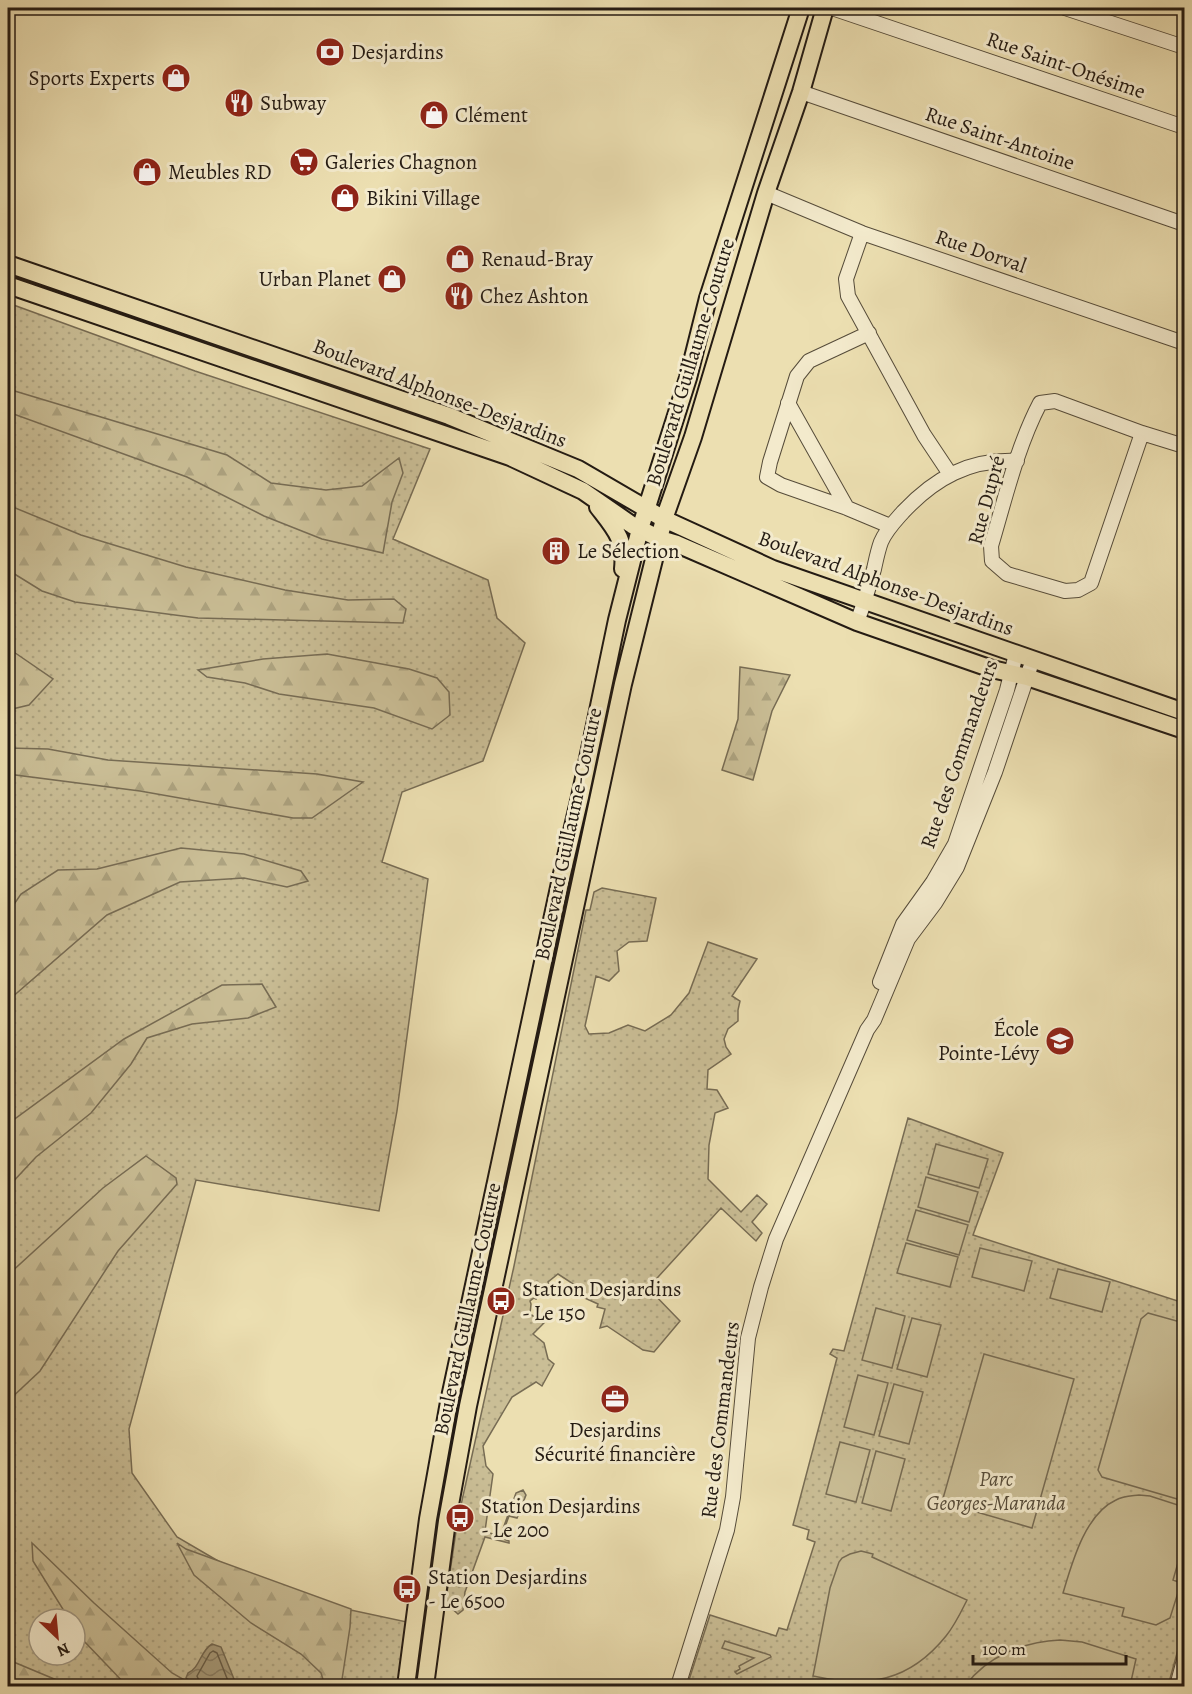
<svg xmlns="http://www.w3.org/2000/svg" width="1192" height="1694" viewBox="0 0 1192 1694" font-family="Alegreya,serif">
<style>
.grass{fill:url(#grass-dots);stroke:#776c54;stroke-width:1.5;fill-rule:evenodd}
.forest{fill:url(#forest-firs);stroke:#776c54;stroke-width:1.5}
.garden{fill:#cabe96;stroke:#776c54;stroke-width:1.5}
.water{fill:url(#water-waves);stroke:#736851;stroke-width:1.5}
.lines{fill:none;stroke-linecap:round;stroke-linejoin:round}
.shore{stroke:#665c47;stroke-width:1.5}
.minor-casing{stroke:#564c3a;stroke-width:16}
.major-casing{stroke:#241b13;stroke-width:20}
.minor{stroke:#f3eacc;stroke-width:14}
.major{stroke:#ecdfb1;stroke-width:16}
.labels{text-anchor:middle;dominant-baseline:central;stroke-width:6;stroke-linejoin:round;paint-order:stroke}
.poi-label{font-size:21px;fill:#241b13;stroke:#f3eacc;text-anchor:start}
.street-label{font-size:21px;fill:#241b13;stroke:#f3eacc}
.park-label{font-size:21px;font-style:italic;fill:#564c3a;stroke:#f3eacc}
</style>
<defs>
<pattern id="grass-dots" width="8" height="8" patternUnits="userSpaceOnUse" patternTransform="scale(1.5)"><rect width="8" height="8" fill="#cabe96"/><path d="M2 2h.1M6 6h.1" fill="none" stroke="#ada380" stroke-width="1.8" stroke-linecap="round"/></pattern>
<pattern id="forest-firs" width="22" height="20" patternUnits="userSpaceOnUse" patternTransform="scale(1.5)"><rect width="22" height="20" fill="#cabe96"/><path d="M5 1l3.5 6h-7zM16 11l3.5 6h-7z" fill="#ada380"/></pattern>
<pattern id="water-waves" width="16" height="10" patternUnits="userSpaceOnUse" patternTransform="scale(1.5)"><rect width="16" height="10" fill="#a89c7b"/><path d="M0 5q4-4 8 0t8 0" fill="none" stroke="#897e64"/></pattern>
</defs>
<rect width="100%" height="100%" fill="#ecdfb1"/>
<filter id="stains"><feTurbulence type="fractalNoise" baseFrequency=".00333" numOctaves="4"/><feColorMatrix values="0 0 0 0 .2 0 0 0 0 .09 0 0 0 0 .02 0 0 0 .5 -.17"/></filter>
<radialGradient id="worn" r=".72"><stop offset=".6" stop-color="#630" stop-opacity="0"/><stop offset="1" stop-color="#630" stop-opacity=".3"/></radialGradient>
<path class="grass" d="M8 303 195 371 430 449 393 539 488 580 497 618 525 643 483 761 402 792 382 862 428 879 397 1111 379 1211 196 1180 129 1429 132 1473 177 1537 225 1565 318 1603 407 1622 399 1686H8ZM39 1619H75V1655H39Z
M602 888 656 898 647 941 629 942 617 951 619 971 609 981 596 976 585 1026 589 1034 609 1033 628 1025 645 1031 671 1015 689 993 708 942 757 959 732 996 740 1001 738 1010V1021L728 1029 724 1039 726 1047 731 1054 708 1070 707 1089 717 1090 728 1108 715 1113 709 1145 708 1179 741 1212 757 1195 767 1204 752 1222 762 1233 756 1241 721 1208 648 1288 680 1321 654 1352 643 1350 607 1326 600 1328 605 1309 597 1307 598 1304 576 1294 578 1287 558 1274 548 1282 550 1286 536 1299 534 1298 530 1301 531 1304 530 1314 544 1323 533 1334 544 1343 548 1359 554 1364 542 1386 536 1382 512 1397 483 1446 486 1466 493 1474 485 1531 500 1537 516 1493 523 1490 526 1495 517 1518 509 1516 501 1538 509 1541V1543L485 1537 465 1592 463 1610 458 1614 449 1606 446 1599 457 1525H459L460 1520H462L463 1515 459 1514 514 1266 586 910H590L594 892Z
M908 1118 1003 1153 973 1235 1184 1303V1628L1168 1686H687L710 1615 776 1636 779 1628 787 1630 815 1542 807 1539 809 1530 793 1525 837 1358 830 1354 833 1349 844 1351Z"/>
<path class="forest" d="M8 389 227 455 271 483 326 490 362 486 399 458 403 473 392 502 383 553 322 539 264 516 187 477 8 412Z
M8 505 81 535 186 567 285 590 348 600 394 599 406 609 403 623 198 618 75 602 42 591 8 570Z
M8 648 53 679 29 705 8 710Z
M327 654 409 669 437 678 449 692 450 715 432 729 374 708 279 694 245 683 207 677 198 670 263 659Z
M740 667 790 675 772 711 753 780 722 770 738 719Z
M8 748 48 749 108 760 317 774 363 782 312 818H293L140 791 8 774Z
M181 848 244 854 301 871 308 881 287 887 244 878 180 882 107 915 10 999 8 1003V913L21 894 58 870 97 869Z
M262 984 276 1007 248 1018 192 1024 147 1038 131 1064 91 1113 36 1157 8 1187V1124L124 1039 222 985Z
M146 1156 176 1178 177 1184 118 1251 40 1371 8 1401V1275L103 1188Z
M32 1543 94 1603 172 1673 195 1686H127L82 1639 75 1628V1619H69L33 1561Z
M177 1543 186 1549 351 1609 350 1627 341 1686H325L321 1673 301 1654 251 1623 194 1575Z
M8 1658 16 1663 71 1686H8Z"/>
<path class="garden" d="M936 1144 988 1159 979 1188 928 1174Z
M926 1177 978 1192 969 1222 918 1207Z
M916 1210 968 1225 959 1255 907 1240Z
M906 1243 958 1257 950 1287 897 1273Z
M980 1248 1032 1261 1024 1291 972 1277Z
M1058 1269 1110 1282 1102 1312 1050 1298Z
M876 1308 905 1316 892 1368 862 1360Z
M1148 1313 1184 1323V1501L1102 1477 1098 1470 1141 1319Z
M912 1318 941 1325 927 1377 897 1369Z
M984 1354 1074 1379 1032 1528 942 1502Z
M858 1375 888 1383 874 1435 844 1427Z
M894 1384 923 1392 909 1444 879 1436Z
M840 1442 870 1450 856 1502 826 1494Z
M876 1451 905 1459 891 1511 862 1503Z
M1139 1495 1150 1496 1184 1507V1542L1173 1580 1181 1583 1170 1618 1156 1625 1122 1616 1124 1608 1063 1593C1072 1563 1085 1514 1116 1500 1123 1496 1132 1496 1139 1495Z
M861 1551 873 1554 872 1557 967 1600C961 1612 955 1625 946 1636 909 1682 868 1688 813 1676L830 1588 839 1562 842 1558 850 1554Z
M1060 1640 1082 1642 1136 1659 1130 1686H965C987 1656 1023 1642 1060 1640Z
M725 1641 770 1655 771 1657 737 1674 735 1672 740 1669 739 1666 754 1658 722 1648Z"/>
<path class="water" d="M212 1644 221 1647 236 1684 233 1686H198L186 1678 188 1673C200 1668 200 1651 212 1644Z"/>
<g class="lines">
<path class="shore" d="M201 1686 197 1676 210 1653 213 1651 217 1653 230 1686"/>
<g class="minor-casing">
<path id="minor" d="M832 8 1184 127
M1065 8 1184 47
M801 92 1184 224
M766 193 862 233 1184 343
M862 233 846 279 848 296 924 435 950 474
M869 333 809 361 797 376 770 462 767 477 781 485 847 508 890 526
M788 403 847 508
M1142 433 1091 583 1078 590 1065 591 1007 574 992 561 991 546C1005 499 1017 447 1040 403L1055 401 1142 433 1184 446
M857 622C864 604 869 587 874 569 876 560 878 550 881 542 886 530 895 521 903 512 935 478 969 459 1017 461
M880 982 903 924 933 882 955 844 1007 690 1016 654
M678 1686 727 1530 733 1497 748 1338 761 1287 776 1239 867 1030 874 1020 908 939 935 903 957 867 995 772 1030 668
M1177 1686 1184 1660"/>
</g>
<g class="major-casing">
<path id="major" d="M8 264 449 416 578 469 664 519 773 569 1184 712
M8 285 510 457 583 491 632 525 660 539 677 544 857 622 992 669 1027 677 1184 730
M598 507C615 529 626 540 623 569
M406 1686 428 1519 449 1402 561 878 580 797 617 620 640 529 688 378 708 298 801 8
M425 1686 447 1521 468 1406 623 684 664 519 693 437 766 193 801 92 825 8"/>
</g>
<use href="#minor" class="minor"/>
<use href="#major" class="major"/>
</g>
<defs>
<g id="bank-disc" transform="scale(1.5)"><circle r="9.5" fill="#8f2418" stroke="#f3eacc"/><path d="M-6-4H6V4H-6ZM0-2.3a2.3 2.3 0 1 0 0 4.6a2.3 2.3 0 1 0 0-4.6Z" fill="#fff"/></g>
<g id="shop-disc" transform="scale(1.5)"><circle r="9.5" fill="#8f2418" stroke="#f3eacc"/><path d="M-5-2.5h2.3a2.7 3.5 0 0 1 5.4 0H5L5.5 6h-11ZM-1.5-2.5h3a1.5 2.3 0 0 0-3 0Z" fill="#fff"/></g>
<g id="restaurant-disc" transform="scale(1.5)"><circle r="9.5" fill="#8f2418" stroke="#f3eacc"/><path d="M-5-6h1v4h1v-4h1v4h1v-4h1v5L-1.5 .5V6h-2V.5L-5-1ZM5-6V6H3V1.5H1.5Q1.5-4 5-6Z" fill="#fff"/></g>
<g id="supermarket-disc" transform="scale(1.5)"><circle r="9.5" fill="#8f2418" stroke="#f3eacc"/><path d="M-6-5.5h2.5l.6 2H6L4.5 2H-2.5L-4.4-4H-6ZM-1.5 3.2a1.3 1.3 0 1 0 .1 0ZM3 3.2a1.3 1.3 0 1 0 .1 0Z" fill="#fff"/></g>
<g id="building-disc" transform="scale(1.5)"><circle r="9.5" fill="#8f2418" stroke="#f3eacc"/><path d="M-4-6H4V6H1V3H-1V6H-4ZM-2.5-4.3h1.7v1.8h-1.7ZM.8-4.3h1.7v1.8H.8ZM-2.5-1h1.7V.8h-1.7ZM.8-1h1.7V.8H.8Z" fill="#fff"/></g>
<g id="school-disc" transform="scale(1.5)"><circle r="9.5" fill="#8f2418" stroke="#f3eacc"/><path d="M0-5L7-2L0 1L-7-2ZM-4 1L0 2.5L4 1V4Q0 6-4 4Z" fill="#fff"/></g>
<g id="bus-disc" transform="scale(1.5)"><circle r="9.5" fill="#8f2418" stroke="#f3eacc"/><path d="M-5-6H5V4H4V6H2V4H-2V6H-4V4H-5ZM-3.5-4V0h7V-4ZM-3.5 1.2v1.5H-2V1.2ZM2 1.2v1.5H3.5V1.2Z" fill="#fff"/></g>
<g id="office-disc" transform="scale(1.5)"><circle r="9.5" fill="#8f2418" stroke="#f3eacc"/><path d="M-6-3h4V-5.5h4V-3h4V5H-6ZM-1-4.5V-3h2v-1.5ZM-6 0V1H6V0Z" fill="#fff"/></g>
</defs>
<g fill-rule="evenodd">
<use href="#bank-disc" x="330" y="52"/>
<use href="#shop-disc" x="176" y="78"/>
<use href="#restaurant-disc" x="239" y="103"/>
<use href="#shop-disc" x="434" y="115"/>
<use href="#supermarket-disc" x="304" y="162"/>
<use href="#shop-disc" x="147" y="172"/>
<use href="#shop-disc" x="345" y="198"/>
<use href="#shop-disc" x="460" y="259"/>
<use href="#shop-disc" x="392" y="279"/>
<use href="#restaurant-disc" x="459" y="296"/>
<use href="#building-disc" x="556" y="551"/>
<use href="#school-disc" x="1060" y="1041"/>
<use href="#bus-disc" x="501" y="1301"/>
<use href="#office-disc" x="615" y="1399"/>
<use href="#bus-disc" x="460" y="1518"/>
<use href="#bus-disc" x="407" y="1589"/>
</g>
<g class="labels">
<g class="poi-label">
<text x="351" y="52">Desjardins</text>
<text x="155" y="78" text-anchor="end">Sports Experts</text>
<text x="260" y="103">Subway</text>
<text x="455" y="115">Clément</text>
<text x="325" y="162">Galeries Chagnon</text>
<text x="168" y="172">Meubles RD</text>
<text x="366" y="198">Bikini Village</text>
<text x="481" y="259">Renaud-Bray</text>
<text x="371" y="279" text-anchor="end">Urban Planet</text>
<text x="480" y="296">Chez Ashton</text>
<text x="577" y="551">Le Sélection</text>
<text x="1039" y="1029" text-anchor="end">École<tspan x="1039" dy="24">Pointe-Lévy</tspan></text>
<text x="522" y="1289">Station Desjardins<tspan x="522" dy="24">- Le 150</tspan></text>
<text x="615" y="1430" text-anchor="middle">Desjardins<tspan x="615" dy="24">Sécurité financière</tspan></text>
<text x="481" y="1506">Station Desjardins<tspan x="481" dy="24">- Le 200</tspan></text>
<text x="428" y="1577">Station Desjardins<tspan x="428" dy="24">- Le 6500</tspan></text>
</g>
<g class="street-label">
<text transform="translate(1066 65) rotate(19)">Rue Saint-Onésime</text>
<text transform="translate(1000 138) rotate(19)">Rue Saint-Antoine</text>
<text transform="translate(981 251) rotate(19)">Rue Dorval</text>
<text transform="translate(690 362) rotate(-73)">Boulevard Guillaume-Couture</text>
<text transform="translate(440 393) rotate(21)">Boulevard Alphonse-Desjardins</text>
<text transform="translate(986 500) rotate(-75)">Rue Dupré</text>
<text transform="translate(886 583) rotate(20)">Boulevard Alphonse-Desjardins</text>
<text transform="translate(959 754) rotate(-71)">Rue des Commandeurs</text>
<text transform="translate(568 834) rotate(-78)">Boulevard Guillaume-Couture</text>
<text transform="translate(467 1309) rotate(-78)">Boulevard Guillaume-Couture</text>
<text transform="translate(720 1420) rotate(-83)">Rue des Commandeurs</text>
</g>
<g class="park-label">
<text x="996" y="1479">Parc<tspan x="996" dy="24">Georges-Maranda</tspan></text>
</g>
</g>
<rect width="1192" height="1694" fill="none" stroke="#ecdfb1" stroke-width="30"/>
<rect x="9" y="9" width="1174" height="1676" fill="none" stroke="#241b13" stroke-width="3"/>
<rect x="15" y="15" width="1162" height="1664" fill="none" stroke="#241b13" stroke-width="1.5"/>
<g transform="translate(57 1637) rotate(154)"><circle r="28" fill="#f3eacc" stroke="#a09782" stroke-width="1.5"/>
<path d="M0-4.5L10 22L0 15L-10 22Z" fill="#8f2418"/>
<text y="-9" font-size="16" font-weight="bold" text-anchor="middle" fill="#241b13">N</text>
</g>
<path d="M973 1655v9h153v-9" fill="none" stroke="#241b13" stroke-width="3"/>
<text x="982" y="1655" font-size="18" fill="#241b13" stroke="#f3eacc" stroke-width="4.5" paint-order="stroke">100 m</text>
<rect width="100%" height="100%" filter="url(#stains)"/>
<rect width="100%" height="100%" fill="url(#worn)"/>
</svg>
